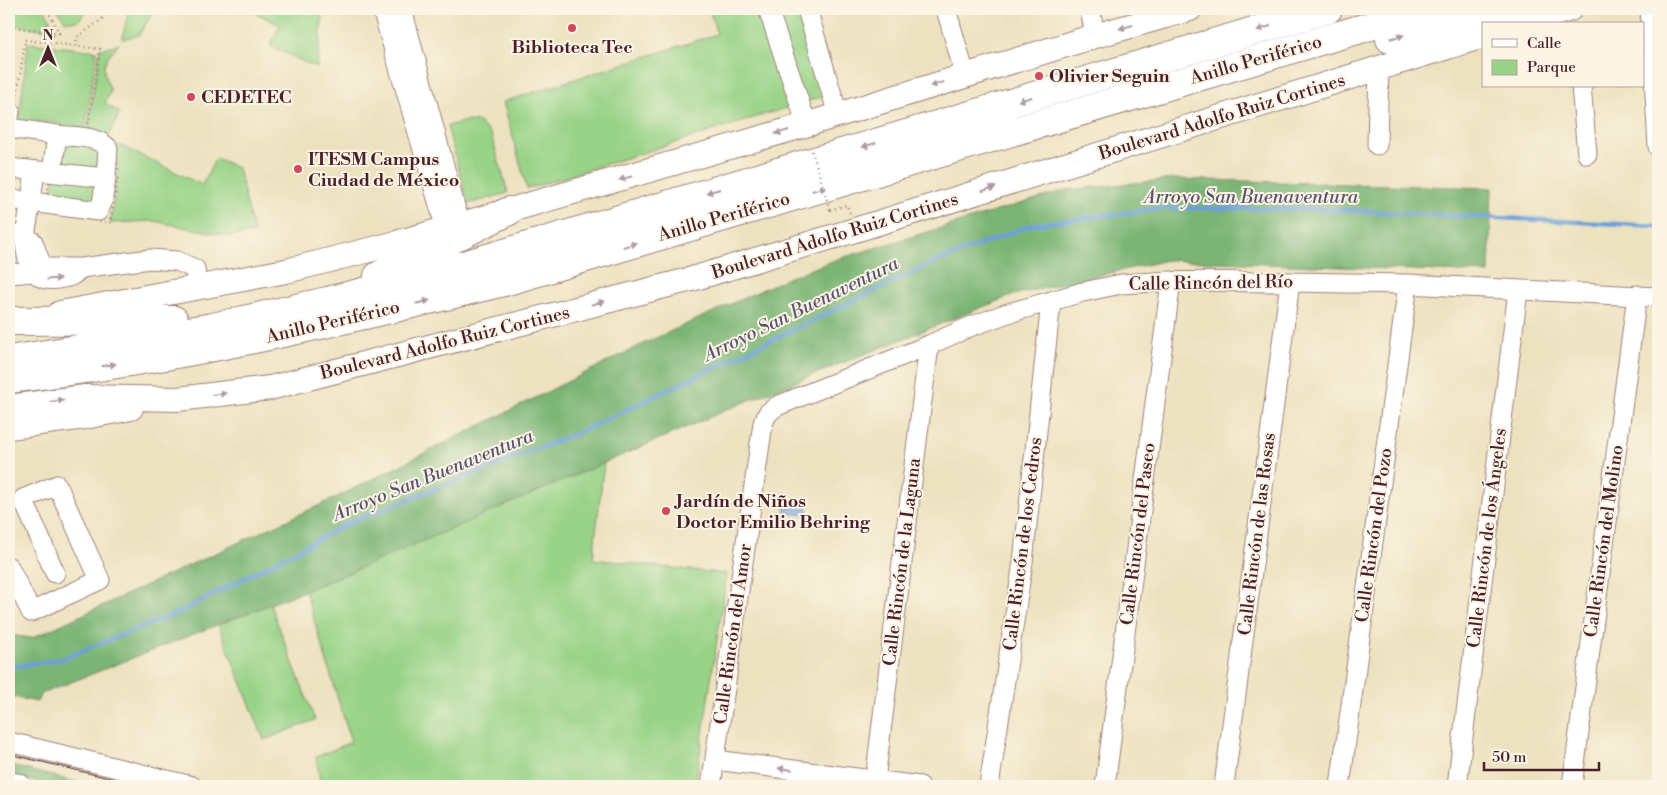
<svg xmlns="http://www.w3.org/2000/svg" width="1667" height="795" viewBox="0 0 1667 795" font-family="'Libre Bodoni',serif">
<style>
.green{fill:#98d387;stroke:#717959}
.forest{fill:#7ab574;stroke:#626a50}
.water{fill:#6ca0d8;stroke:#5b6082}
.lines{fill:none;stroke-linecap:round;stroke-linejoin:round}
.stream{stroke:#6ca0d8;stroke-width:4.5}
.minor-casing{stroke:#9c8076;stroke-width:21}
.major-casing{stroke:#9c8076;stroke-width:26}
.highway-casing{stroke:#9c8076;stroke-width:30}
.path{stroke:#9c8076;stroke-width:2.5;stroke-dasharray:1 4;stroke-linecap:butt}
.minor{stroke:#fff;stroke-width:19}
.major{stroke:#fff;stroke-width:24}
.highway{stroke:#fff;stroke-width:28}
.tram{stroke:#4a1f2b;stroke-width:1}
.path-bridge{stroke:#9c8076;stroke-width:2.5;stroke-dasharray:1 4;stroke-linecap:butt}
.oneway{fill:#ae9aa0}
.poi-dot{fill:#d1495b;stroke:#fcf5e5;stroke-width:2}
.labels{text-anchor:middle;dominant-baseline:central;stroke-width:4;stroke-linejoin:round;paint-order:stroke}
.poi-label{font-size:18px;font-weight:bold;fill:#4a1f2b;stroke:#fcf5e5;text-anchor:start}
.street-label{font-size:18px;fill:#4a1f2b;stroke:#fcf5e5}
.water-label{font-size:19px;font-style:italic;fill:#585370;stroke:#fcf5e5}
</style>
<rect width="100%" height="100%" fill="#fcf5e5"/>
<filter id="ink" filterUnits="userSpaceOnUse"><feTurbulence type="fractalNoise" baseFrequency=".02" numOctaves="2"/><feDisplacementMap in="SourceGraphic" scale="10" xChannelSelector="R" yChannelSelector="G"/><feConvolveMatrix kernelMatrix="1 2 1 2 8 2 1 2 1" color-interpolation-filters="sRGB"/></filter>
<filter id="wash" filterUnits="userSpaceOnUse"><feTurbulence type="fractalNoise" baseFrequency=".0096" numOctaves="4" result="noise"/><feDisplacementMap in="SourceGraphic" scale="20" xChannelSelector="R" yChannelSelector="G"/><feGaussianBlur stdDeviation="1.12" result="paint"/><feColorMatrix in="noise" values="0 0 0 0 0 0 0 0 0 0 0 0 0 0 0 0 0 1.4 0 .05"/><feComposite in="paint" operator="in"/></filter>
<g filter="url(#wash)">
<rect width="100%" height="100%" fill="#ede2c0"/>
<path class="green" d="M16 9H45L55 31 14 25Z
M57 9H83L86 12 78 21H65Z
M129 9H155L139 35 122 39Z
M248 9H321L322 21 317 68 270 46 280 25Z
M709 9H799L824 96 527 189 503 102 717 34Z
M28 43 97 51 84 134 91 138 112 170 105 217 50 208 62 124 19 120Z
M119 44C102 61 100 68 111 91L105 103 120 113 107 139 202 185 216 158 238 168 254 233 229 236 153 221 110 223 118 169 115 153 87 132 100 49Z
M466 121 479 122 491 134 508 193 468 204 447 126Z
M604 463 593 559 727 574 695 786H321L316 757 351 742 305 590Z
M270 604 315 720 264 740 218 624Z"/>
<path class="forest" d="M1173 179 1492 188 1489 273 1167 260 1013 295 745 402 342 576 41 694 37 702 9 696V635L32 638 335 498 645 343 790 277 835 260 1066 190Z
M9 765 92 786H51L9 775Z"/>
<path class="water" d="M785 504 808 505V516L784 513Z"/>
<g class="lines">
<path class="stream" d="M9 667 62 659 180 612 351 522 580 432 928 265 1031 225 1163 208 1319 209 1658 226"/>
</g>
</g>
<g filter="url(#ink)">
<g class="lines">
<g class="minor-casing">
<path id="minor" d="M382 9 446 229
M402 9 460 225
M768 9 807 125
M807 9 838 115
M946 9 965 75
M1090 9 1095 36
M1650 9 1658 147
M1581 86 1587 154
M9 118 10 110
M9 128 57 135 52 172
M57 135C74 137 96 135 108 148L106 178
M1377 145 1379 68
M9 168 106 178 102 203 98 211 9 199
M9 235 25 236 31 201 35 171
M81 268C72 277 70 277 57 279 31 283 25 257 25 236L33 242 41 264 46 268H81L150 259 177 261 195 269 197 287
M9 274 33 272
M9 567 31 612 100 580 57 485 23 499 55 573
M9 742 192 786
M715 760 920 786
M875 780 929 345
M711 786 763 423 768 413 777 406 929 345 967 328 1005 314 1083 292 1121 284 1171 281 1290 282 1408 284 1658 297
M989 786 1023 562 1051 301
M1105 786 1171 281
M1224 786 1290 282
M1340 786 1408 284
M1457 786 1518 290
M1572 786 1637 295"/>
</g>
<g class="major-casing">
<path id="major" d="M1522 24 1570 9
M60 313 286 271 393 244 792 129 1095 36 1190 9
M9 407 85 397 178 399 270 388 692 279 855 230 1483 36
M9 427 85 417 131 408
M9 784 19 786"/>
</g>
<g class="highway-casing">
<path id="highway" d="M1390 39 1507 9
M378 276 509 211
M14 321 174 320
M9 360 213 327 327 301 430 275 1328 9
M9 379C176 360 340 322 504 282L1428 9"/>
</g>
<path class="path" d="M14 9 12 27 59 33 47 9
M9 28H10
M25 40 100 49 87 132C97 137 109 143 114 153 123 168 113 205 110 223L45 212 56 128 13 124Z
M76 46 77 37 100 21 111 9
M830 210 847 205 850 213"/>
<use href="#minor" class="minor"/>
<use href="#major" class="major"/>
<use href="#highway" class="highway"/>
<path class="tram" d="M9 754 142 786"/>
<path class="path-bridge" d="M812 151 830 210"/>
</g>
<defs><path id="oneway-solid" d="M-6-.8H1V-3.2L6.5 0L1 3.2V.8H-6Z" transform="scale(1.25)"/></defs>
<g class="oneway">
<use href="#oneway-solid" transform="translate(1126 27) rotate(164)"/>
<use href="#oneway-solid" transform="translate(1264 28) rotate(163)"/>
<use href="#oneway-solid" transform="translate(1397 37) rotate(-14)"/>
<use href="#oneway-solid" transform="translate(937 84) rotate(163)"/>
<use href="#oneway-solid" transform="translate(1025 99) rotate(164)"/>
<use href="#oneway-solid" transform="translate(782 132) rotate(164)"/>
<use href="#oneway-solid" transform="translate(869 145) rotate(163)"/>
<use href="#oneway-solid" transform="translate(626 178) rotate(164)"/>
<use href="#oneway-solid" transform="translate(819 189) rotate(-16)"/>
<use href="#oneway-solid" transform="translate(989 189) rotate(-17)"/>
<use href="#oneway-solid" transform="translate(713 191) rotate(164)"/>
<use href="#oneway-solid" transform="translate(630 245) rotate(-16)"/>
<use href="#oneway-solid" transform="translate(54 279) rotate(-2)"/>
<use href="#oneway-solid" transform="translate(423 302) rotate(-14)"/>
<use href="#oneway-solid" transform="translate(598 303) rotate(-14)"/>
<use href="#oneway-solid" transform="translate(109 365) rotate(-9)"/>
<use href="#oneway-solid" transform="translate(219 394) rotate(-7)"/>
<use href="#oneway-solid" transform="translate(57 401) rotate(-8)"/>
<use href="#oneway-solid" transform="translate(785 769) rotate(-173)"/>
</g>
</g>
<g class="poi-dot">
<circle cx="572" cy="28" r="5"/>
<circle cx="1039" cy="76" r="5"/>
<circle cx="191" cy="97" r="5"/>
<circle cx="298" cy="169" r="5"/>
<circle cx="666" cy="511" r="5"/>
</g>
<g class="labels">
<g class="poi-label">
<text x="572" y="47" text-anchor="middle">Biblioteca Tec</text>
<text x="1049" y="76">Olivier Seguin</text>
<text x="201" y="97">CEDETEC</text>
<text x="308" y="159">ITESM Campus<tspan x="308" dy="21">Ciudad de México</tspan></text>
<text x="676" y="501">Jardín de Niños<tspan x="676" dy="21">Doctor Emilio Behring</tspan></text>
</g>
<g class="street-label">
<text transform="translate(1256 60) rotate(-16)">Anillo Periférico</text>
<text transform="translate(1222 117) rotate(-17)">Boulevard Adolfo Ruiz Cortines</text>
<text transform="translate(724 217) rotate(-16)">Anillo Periférico</text>
<text transform="translate(835 236) rotate(-17)">Boulevard Adolfo Ruiz Cortines</text>
<text transform="translate(1211 283) rotate(-1)">Calle Rincón del Río</text>
<text transform="translate(333 322) rotate(-13)">Anillo Periférico</text>
<text transform="translate(445 343) rotate(-14)">Boulevard Adolfo Ruiz Cortines</text>
<text transform="translate(1138 534) rotate(-83)">Calle Rincón del Paseo</text>
<text transform="translate(1257 534) rotate(-83)">Calle Rincón de las Rosas</text>
<text transform="translate(1374 535) rotate(-82)">Calle Rincón del Pozo</text>
<text transform="translate(1487 538) rotate(-83)">Calle Rincón de los Ángeles</text>
<text transform="translate(1604 541) rotate(-82)">Calle Rincón del Molino</text>
<text transform="translate(1023 544) rotate(-83)">Calle Rincón de los Cedros</text>
<text transform="translate(902 562) rotate(-83)">Calle Rincón de la Laguna</text>
<text transform="translate(733 634) rotate(-82)">Calle Rincón del Amor</text>
</g>
<g class="water-label">
<text x="1251" y="197">Arroyo San Buenaventura</text>
<text transform="translate(801 309) rotate(-26)">Arroyo San Buenaventura</text>
<text transform="translate(433 475) rotate(-22)">Arroyo San Buenaventura</text>
</g>
</g>
<rect width="1667" height="795" fill="none" stroke="#fcf5e5" stroke-width="30"/>
<rect x="1482" y="22" width="162" height="65" fill="#fcf5e5" stroke="#b59f9b"/>
<rect x="1492" y="39" width="25" height="8" fill="#ffffff" stroke="#b59f9b"/>
<text x="1527" y="48" font-size="15" fill="#4a1f2b">Calle</text>
<rect x="1492" y="60" width="25" height="15" fill="#98d387" stroke="#b59f9b"/>
<text x="1527" y="72" font-size="15" fill="#4a1f2b">Parque</text>
<g transform="translate(48 48)" stroke="#fcf5e5" stroke-width="4" paint-order="stroke">
<path d="M0-4L9 19L0 12L-9 19Z" fill="#4a1f2b"/>
<text y="-8" font-size="14" font-weight="bold" text-anchor="middle" fill="#4a1f2b">N</text>
</g>
<path d="M1484 762v8h115v-8" fill="none" stroke="#4a1f2b" stroke-width="2.5"/>
<text x="1492" y="762" font-size="15" fill="#4a1f2b" stroke="#fcf5e5" stroke-width="4" paint-order="stroke">50 m</text>
</svg>
